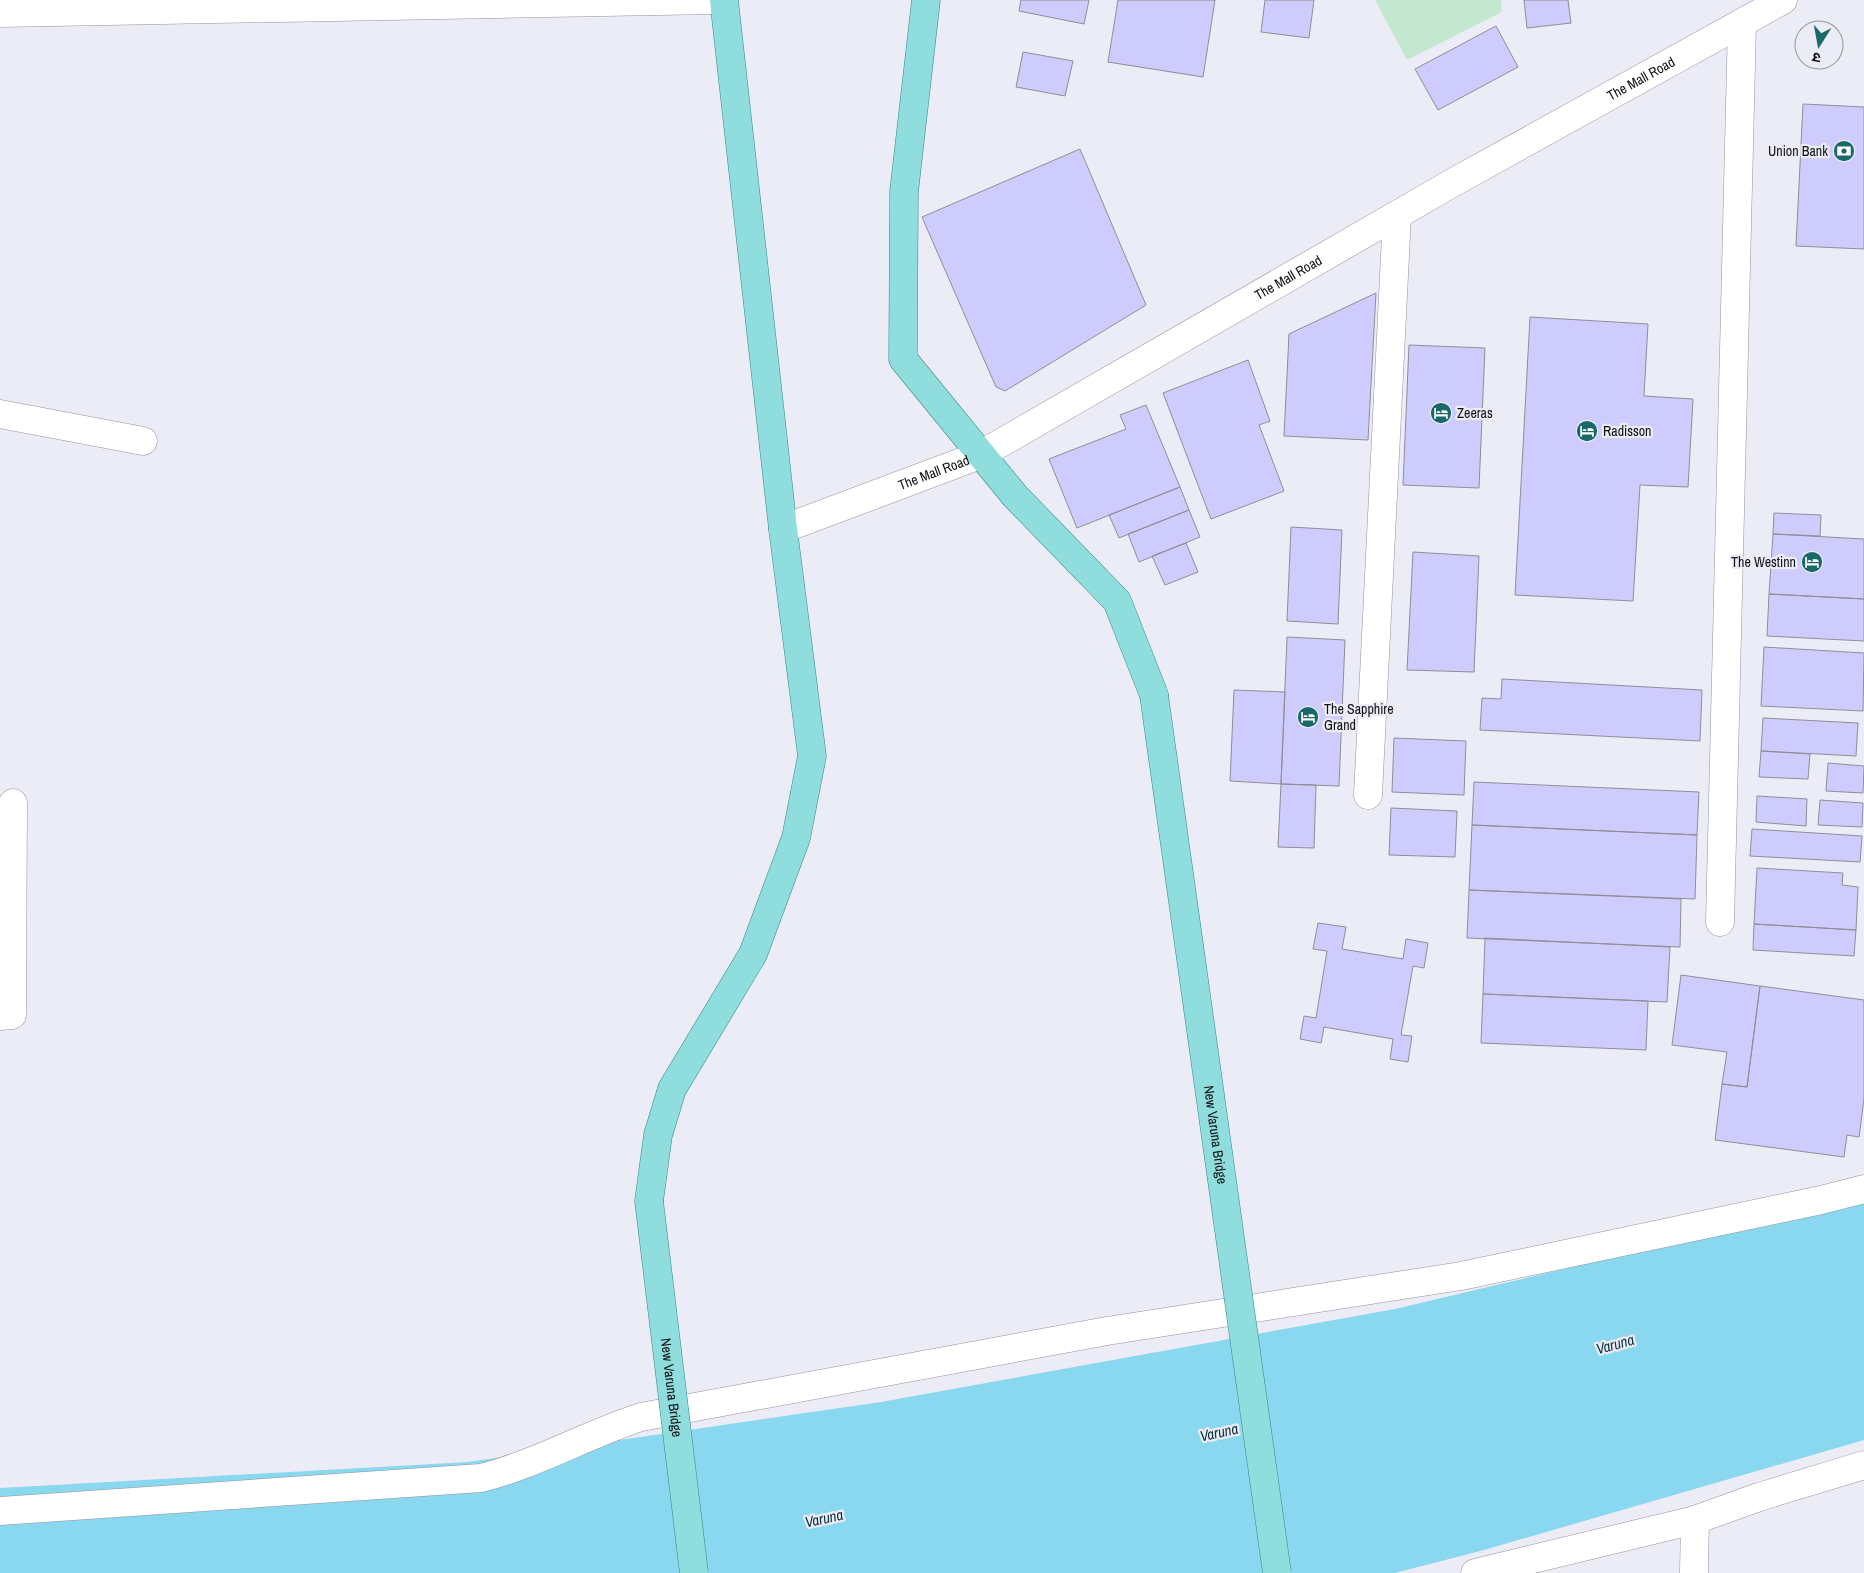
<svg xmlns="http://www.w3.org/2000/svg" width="1864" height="1573" viewBox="0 0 1864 1573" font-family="'Archivo Narrow','Noto Sans Devanagari',sans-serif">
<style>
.green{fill:#c4e8cf}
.water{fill:#89d8ef}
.building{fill:#cdccfd;stroke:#8e8e97}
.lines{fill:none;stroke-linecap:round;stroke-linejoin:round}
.minor-casing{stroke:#93939d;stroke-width:29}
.tertiary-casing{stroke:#93939d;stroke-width:29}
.primary-casing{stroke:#328788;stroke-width:29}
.minor{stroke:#fff;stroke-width:28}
.tertiary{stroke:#fff;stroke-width:28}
.primary{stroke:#8fdddd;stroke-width:28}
.primary-bridge-casing{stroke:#328788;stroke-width:29;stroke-linecap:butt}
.primary-bridge{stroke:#8fdddd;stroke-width:28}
.labels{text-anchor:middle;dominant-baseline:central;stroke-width:4.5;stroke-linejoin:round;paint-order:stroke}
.street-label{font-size:14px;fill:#111115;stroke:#ececf7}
.poi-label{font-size:14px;fill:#111115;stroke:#ececf7;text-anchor:start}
.water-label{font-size:15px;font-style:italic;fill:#0b323c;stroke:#ececf7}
</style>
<rect width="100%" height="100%" fill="#ececf7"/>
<path class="green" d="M1375 0H1501L1502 12 1407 60Z"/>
<path class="water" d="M1864 1198V1440L1484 1550 1395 1573H0V1488L468 1462 881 1402 1395 1309Z"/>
<path class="building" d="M1021 0H1089L1084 24 1019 11Z
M1118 0H1215L1203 77 1108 62Z
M1265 0H1314L1309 38 1261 32Z
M1524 0H1568L1571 23 1527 28Z
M1496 26 1518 67 1438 110 1415 69Z
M1023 52 1073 61 1065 96 1016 87Z
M1803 104 1864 107V249L1796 246Z
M1080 149 1146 305 1005 391 996 387 922 217Z
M1376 293 1368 440 1284 436 1289 334Z
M1530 317 1648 324 1644 396 1693 399 1688 487 1640 485 1633 601 1515 595Z
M1409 345 1485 348 1479 488 1403 485Z
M1248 360 1270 421 1259 425 1284 491 1211 519 1163 393Z
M1146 405 1180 487 1077 528 1049 459 1126 429 1120 415Z
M1180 487 1189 510 1119 538 1109 515Z
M1189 510 1200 537 1139 562 1128 534Z
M1774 513 1821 515 1820 536 1773 534Z
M1291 527 1342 530 1338 624 1287 621Z
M1773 534 1864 539V599L1769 594Z
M1186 543 1198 572 1165 585 1152 556Z
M1413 552 1479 556 1474 672 1407 670Z
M1769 594 1864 599V641L1767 636Z
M1287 637 1345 640 1339 786 1281 784Z
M1764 647 1864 653 1863 711 1761 706Z
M1502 679 1702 690 1700 741 1480 730 1482 698 1501 699Z
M1234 690 1285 692 1281 784 1230 781Z
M1763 718 1858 723 1856 756 1761 751Z
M1394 738 1466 741 1464 795 1392 792Z
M1761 751 1810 754 1808 779 1759 777Z
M1828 763 1864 766 1863 793 1826 791Z
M1474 782 1699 792 1697 835 1472 825Z
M1281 784 1316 785 1314 848 1278 847Z
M1757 796 1807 799 1806 826 1756 822Z
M1820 800 1863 803 1862 827 1818 825Z
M1391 808 1457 811 1455 857 1389 855Z
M1472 825 1697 835 1695 899 1469 890Z
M1752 829 1862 836 1860 862 1750 856Z
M1757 868 1843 873 1842 885 1858 887 1856 930 1754 924Z
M1469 890 1681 899 1680 947 1467 938Z
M1318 923 1346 927 1342 949 1403 959 1406 939 1428 943 1424 968 1413 966 1401 1035 1412 1036 1408 1062 1390 1059 1393 1039 1324 1027 1321 1043 1300 1039 1304 1016 1316 1018 1327 951 1313 949Z
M1754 924 1856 930 1854 956 1753 950Z
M1485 938 1670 947 1667 1002 1483 994Z
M1681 975 1760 986 1747 1087 1722 1084 1727 1052 1672 1045Z
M1760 986 1864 1000V1099L1859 1137 1847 1135 1844 1157 1715 1140 1722 1084 1747 1087Z
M1483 994 1648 1001 1646 1050 1481 1043Z"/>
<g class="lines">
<g class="minor-casing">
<path id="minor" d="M0 13 714 0
M0 414 143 441
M1368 795 1397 216
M1720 922 1742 23
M0 1016 12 1015 13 803
M0 1511 481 1478C536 1464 586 1435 641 1417L1107 1331 1461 1276 1821 1200 1864 1189
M1694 1573 1695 1520"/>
</g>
<g class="tertiary-casing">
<g id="tertiary">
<path id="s1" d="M783 529 980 455 1454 182 1783 0"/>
<path d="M1475 1573 1695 1520 1759 1497 1864 1465"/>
</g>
</g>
<g class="primary-casing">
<path id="primary" d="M926 0 904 192 903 359 1015 496 1117 601 1154 695
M649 1201 658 1135 672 1089 753 954 796 838 812 756 783 529 724 0"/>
</g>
<use href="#minor" class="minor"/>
<use href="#tertiary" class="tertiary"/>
<use href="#primary" class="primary"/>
<g class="primary-bridge-casing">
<g id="primary-bridge">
<path id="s2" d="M1154 695 1277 1573"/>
<path id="s3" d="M649 1201 694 1573"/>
</g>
</g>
<use href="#primary-bridge" class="primary-bridge"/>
</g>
<defs>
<g id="bank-disc" transform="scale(1.125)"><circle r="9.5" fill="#1a6868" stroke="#ececf7"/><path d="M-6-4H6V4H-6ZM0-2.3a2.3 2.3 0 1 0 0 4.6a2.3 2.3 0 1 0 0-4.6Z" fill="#fff"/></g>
<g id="hotel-disc" transform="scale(1.125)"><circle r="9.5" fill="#1a6868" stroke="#ececf7"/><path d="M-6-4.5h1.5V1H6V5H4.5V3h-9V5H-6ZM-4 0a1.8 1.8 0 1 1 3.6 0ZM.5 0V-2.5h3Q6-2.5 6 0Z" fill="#fff"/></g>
</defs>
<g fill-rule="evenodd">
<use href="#bank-disc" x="1844" y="151"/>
<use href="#hotel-disc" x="1441" y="413"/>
<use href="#hotel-disc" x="1587" y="431"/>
<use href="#hotel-disc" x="1812" y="562"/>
<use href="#hotel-disc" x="1308" y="717"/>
</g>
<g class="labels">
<g class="street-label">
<text stroke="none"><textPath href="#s1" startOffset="971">The Mall Road</textPath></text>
<text stroke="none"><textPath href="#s1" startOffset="566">The Mall Road</textPath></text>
<text stroke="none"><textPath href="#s1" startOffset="161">The Mall Road</textPath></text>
<text stroke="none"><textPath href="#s2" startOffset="444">New Varuna Bridge</textPath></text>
<text stroke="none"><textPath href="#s3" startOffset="188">New Varuna Bridge</textPath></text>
</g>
<g class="poi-label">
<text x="1828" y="151" text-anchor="end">Union Bank</text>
<text x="1457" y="413">Zeeras</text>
<text x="1603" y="431">Radisson</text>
<text x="1796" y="562" text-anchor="end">The Westinn</text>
<text x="1324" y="709">The Sapphire<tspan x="1324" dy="16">Grand</tspan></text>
</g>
<g class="water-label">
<text transform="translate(1615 1344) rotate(-15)">Varuna</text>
<text transform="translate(1219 1432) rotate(-12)">Varuna</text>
<text transform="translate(824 1518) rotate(-12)">Varuna</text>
</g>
</g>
<g transform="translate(1819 45) rotate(191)"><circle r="24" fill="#ececf7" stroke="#94949d"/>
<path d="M0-4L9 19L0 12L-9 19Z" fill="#1a6868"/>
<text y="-8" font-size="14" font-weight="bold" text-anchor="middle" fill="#111115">उ</text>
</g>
</svg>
